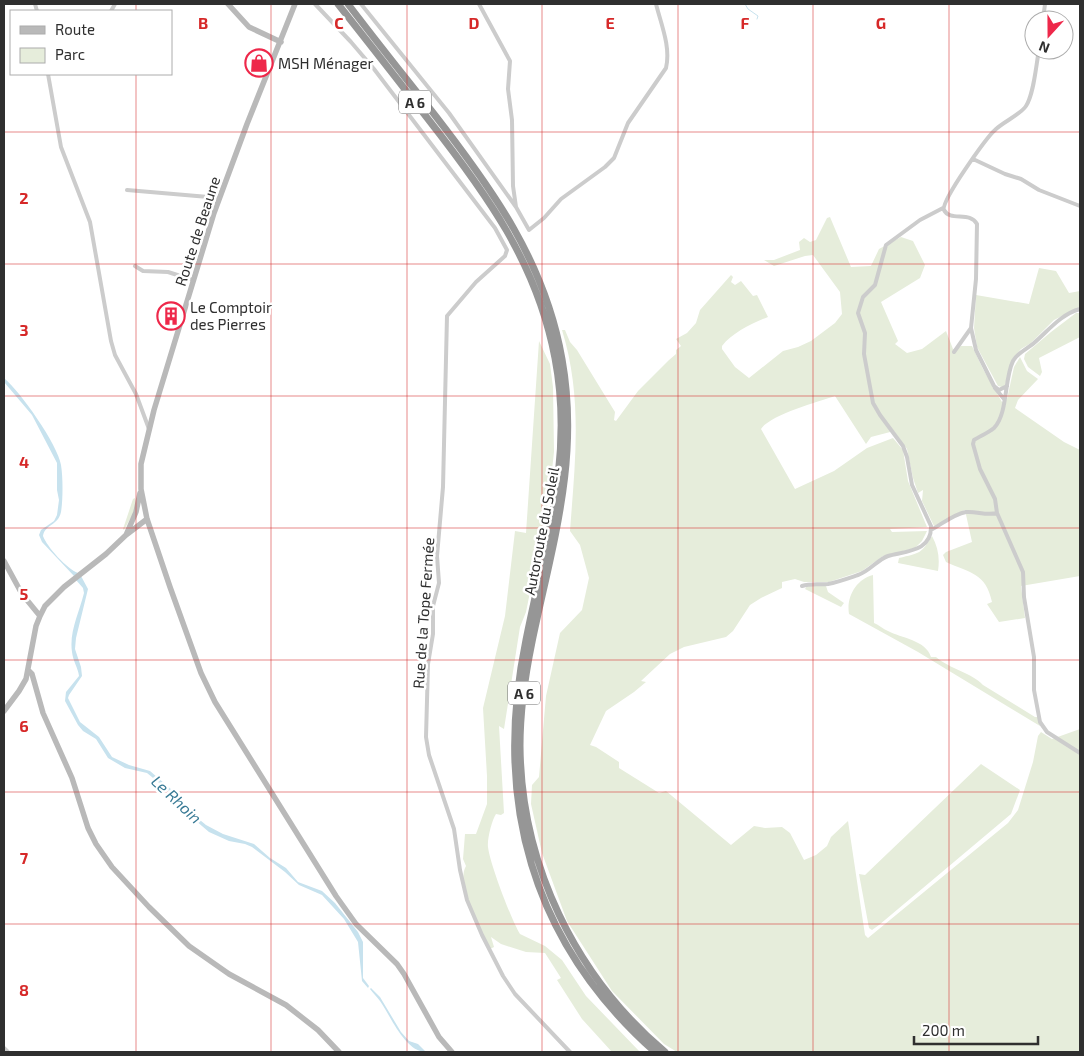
<svg xmlns="http://www.w3.org/2000/svg" width="1084" height="1056" viewBox="0 0 1084 1056" font-family="'Exo 2',sans-serif">
<style>
.green{fill:#e6eddb}
.water{fill:#c7e2ee}
.lines{fill:none;stroke-linecap:round;stroke-linejoin:round}
.stream{stroke:#c7e2ee;stroke-width:1}
.street{stroke:#ccc;stroke-width:4}
.secondary{stroke:#b9b9b9;stroke-width:5.5}
.highway{stroke:#969696;stroke-width:7}
.grid{fill:none;stroke:#d62828;stroke-width:1;stroke-opacity:0.55}
.labels{text-anchor:middle;dominant-baseline:central;stroke-width:5;stroke-linejoin:round;paint-order:stroke}
.shield{fill:#fff;stroke:#6d6d6d;stroke-width:1}
.shield-label{font-size:14px;font-weight:bold;fill:#2f2f2f}
.poi-label{font-size:15px;fill:#2f2f2f;stroke:#fff;text-anchor:start}
.street-label{font-size:15px;fill:#2f2f2f;stroke:#fff}
.water-label{font-size:16px;font-style:italic;fill:#387a95;stroke:#fff}
.grid-label{font-size:16px;text-anchor:middle;font-weight:bold;fill:#d62828;stroke:#fff;stroke-width:5;stroke-linejoin:round;paint-order:stroke}
</style>
<rect width="100%" height="100%" fill="#fff"/>
<path class="green" d="M830 217 851 267 871 266 879 249 901 237 913 241 925 265 920 278 881 302 898 341 895 344 907 353 922 349 946 331 953 349H957L961 346H972L983 369 1002 402 1007 399 1014 367 1020 357 1027 371 1038 379 1018 400 1015 408 1064 442 1080 450V576L1021 586 1025 618 999 622 987 604 992 602C986 573 970 573 946 562L943 555 946 552 972 542 965 510 934 526 922 501 923 490 918 493 913 478 907 449 894 431 871 437 866 444 835 396C817 402 770 415 761 429L795 489 834 471 867 448 893 438 903 450 908 481 927 527 890 529 892 532 927 531 922 541 915 548 883 556 862 571 829 582H804L795 579 782 582V588L761 598 750 605 733 631 726 637 684 647 670 654 641 681 646 682 634 692 606 711 590 745 596 747 619 762V768L659 793 666 791 731 845 754 826 765 828 782 827 790 833 804 860 816 855 827 846 831 837 848 821 865 935 868 938 1008 823 1018 810 1033 762 1038 736 1041 732 1052 739 1080 729V1052H677L664 1044 612 991 567 921 542 853 531 804 532 785 539 777 546 696 560 633 582 610 589 578 580 545 570 531C575 462 583 398 562 330H565L570 342 577 350 615 412 614 420 616 421 638 391 669 360 676 354V350L681 346 676 339 687 333 696 323 700 310 731 275 733 277 731 282 735 285 741 281 753 296 757 295 768 317C752 323 732 333 722 346V349L735 367 749 378 783 351 798 347 811 341 835 323 842 314 840 292 813 255 805 256 774 266 764 260H774L800 250 799 242 804 238 810 242 816 240 827 218Z
M1039 268 1056 271 1069 293 1080 291V307L1054 320 1031 343 1021 349 1012 360 1005 385 1002 387 998 386 977 347 974 328 976 295 1029 304Z
M1076 313H1080V337L1039 358 1042 372 1040 376 1028 367 1024 359 1025 354 1051 332Z
M539 341 550 364 553 387 554 452 549 497 526 612 520 627 504 729 499 726 504 813 501 815 496 814C492 820 487 839 488 847 490 864 511 919 520 934L545 946 562 960 586 996 640 1052H612L582 1019 557 980 561 978 545 953 526 952 501 944 491 937 494 947 490 949C481 930 455 885 466 866L463 859 465 834H476L487 804V776L483 708 505 616 515 531 526 533Z
M135 498 136 508 124 530 123 529 133 499Z
M932 536C938 547 940 558 938 571L898 563 899 558C920 553 921 554 932 536Z
M873 575 874 623C879 625 883 629 888 631 901 638 926 640 931 657H936C950 669 972 673 983 685L1035 717H1038L1040 726 918 652 849 614C846 596 857 579 873 575Z
M807 586H826L828 592 844 603 841 607 805 589Z
M981 764 1020 790 1011 814 879 925 872 930 869 928 859 874 865 875Z"/>
<path class="water" d="M4 378C20 391 58 445 61 465 63 477 63 500 61 512 58 526 45 524 43 536 47 547 67 569 78 573L74 576 42 542 39 535 41 530 54 521 57 515 59 500 57 490V463L32 415 4 382Z
M81 576 88 589 76 638 75 649 81 667 82 676 69 695 68 698 80 722 99 737 112 757 129 765 150 771 172 790 178 802 206 825 223 834 254 844 270 858 286 868 298 882 322 891 335 903 358 932 363 942V978L369 986 368 988 362 981 358 942 344 919 322 895 299 885 285 872 252 847 245 844 229 841 209 832 175 803 169 791 147 773 125 768 108 758 96 739 83 731 78 725 65 701 66 692 79 676C78 668 73 661 72 652 69 632 79 613 84 593L83 588 76 580Z
M371 988 380 997 401 1032 409 1041 418 1044 426 1052C405 1052 390 1015 380 1001 377 997 373 993 370 989Z"/>
<g class="lines">
<path class="stream" d="M745 4 748 9 758 16 757 19"/>
<path class="street" d="M35 4 37 11
M315 4 351 42 374 69 495 228 507 250 505 256 476 282 447 316 443 487 437 556 439 583 433 606V634L428 664 426 737 429 755 454 829 460 870 467 900 482 935 503 976 515 994 570 1052
M361 4 449 113 516 207
M479 4 510 61 508 89 512 120 513 186 516 207 529 230 544 218 561 199 605 167 614 158 628 123 666 68C671 47 661 24 656 4
M111 11 115 4
M1043 20 1045 4
M48 74 61 147 90 222 111 341 115 355 136 394 149 429
M973 159 1005 174 1021 179 1039 190 1080 206
M127 190 220 198
M135 266 143 271 168 272 193 280
M1080 309C1061 314 1048 331 1034 343 1027 349 1017 353 1013 361 1004 379 1008 414 994 428 988 433 980 436 974 440L973 444 980 469 995 499 997 513 1023 572 1024 597 1034 657V690L1040 722 1047 732 1080 753
M954 352 971 328
M1007 386 999 390 994 386 976 350 971 328 976 279 977 224C970 211 950 222 944 210 940 202 987 137 995 130 1003 122 1020 115 1026 106 1034 94 1036 65 1039 50
M995 388 1004 399
M931 530C942 524 954 514 966 512 977 511 986 516 997 513
M802 586C811 583 819 585 828 584 838 582 849 578 858 575 870 571 877 560 888 556 905 551 932 552 931 526L912 485 907 457 903 446 880 415 873 403 864 354 865 333 858 313 863 297 875 285 886 245 920 220 943 208
M4 1048 8 1052"/>
<path class="secondary" d="M228 4 249 27 281 42
M295 4 247 124 214 213 154 410 141 464V489L147 519 170 587 201 673 215 702 336 896 356 924 397 964 404 974 439 1037 452 1052
M126 535 136 512 140 493
M4 561 22 594 40 616
M28 670 32 674 43 713 72 778 88 828 96 844 112 867 149 907 189 946 229 974 286 1005 318 1030 339 1052
M4 711 19 691 26 679 36 626 40 616 45 606 64 587 106 554 126 535 147 519"/>
<path class="highway" d="M338 4C368 42 398 80 428 119 486 193 537 263 555 358 574 457 545 544 526 640 493 800 531 942 655 1052
M348 4C376 41 405 77 434 114 493 190 545 262 562 359 580 460 552 545 532 642 525 676 520 711 520 746 521 864 575 976 665 1052"/>
</g>
<path class="grid" d="M136 4V11M271 4V1052M407 4V1052M542 4V1052M678 4V1052M813 4V1052M949 4V1052M136 74V1052M4 132H1080M4 264H1080M4 396H1080M4 528H1080M4 660H1080M4 792H1080M4 924H1080"/>
<defs>
<g id="shop-ring" transform="scale(1.4375)"><circle r="9.5" fill="#fff" stroke="#ee284a" stroke-width="1.5"/><path d="M-5-2.5h2.3a2.7 3.5 0 0 1 5.4 0H5L5.5 6h-11ZM-1.5-2.5h3a1.5 2.3 0 0 0-3 0Z" fill="#ee284a"/></g>
<g id="building-ring" transform="scale(1.4375)"><circle r="9.5" fill="#fff" stroke="#ee284a" stroke-width="1.5"/><path d="M-4-6H4V6H1V3H-1V6H-4ZM-2.5-4.3h1.7v1.8h-1.7ZM.8-4.3h1.7v1.8H.8ZM-2.5-1h1.7V.8h-1.7ZM.8-1h1.7V.8H.8Z" fill="#ee284a"/></g>
</defs>
<g fill-rule="evenodd">
<use href="#shop-ring" x="259" y="63"/>
<use href="#building-ring" x="171" y="316"/>
</g>
<g class="labels">
<g class="shield">
<rect x="399" y="90.5" width="32" height="23" rx="4"/>
<rect x="508" y="681.5" width="32" height="23" rx="4"/>
</g>
<g class="shield-label">
<text x="415" y="102">A 6</text>
<text x="524" y="693">A 6</text>
</g>
<g class="poi-label">
<text x="278" y="63">MSH Ménager</text>
<text x="190" y="307">Le Comptoir<tspan x="190" dy="17">des Pierres</tspan></text>
</g>
<g class="street-label">
<text transform="translate(197 231) rotate(-72)">Route de Beaune</text>
<text transform="translate(541 531) rotate(-79)">Autoroute du Soleil</text>
<text transform="translate(423 613) rotate(-86)">Rue de la Tope Fermée</text>
</g>
<g class="water-label">
<text transform="translate(177 799) rotate(43)">Le Rhoin</text>
</g>
</g>
<g class="grid-label">
<text x="203" y="29">B</text>
<text x="339" y="29">C</text>
<text x="474" y="29">D</text>
<text x="610" y="29">E</text>
<text x="745" y="29">F</text>
<text x="881" y="29">G</text>
<text x="24" y="204">2</text>
<text x="24" y="336">3</text>
<text x="24" y="468">4</text>
<text x="24" y="600">5</text>
<text x="24" y="732">6</text>
<text x="24" y="864">7</text>
<text x="24" y="996">8</text>
</g>
<rect width="1084" height="1056" fill="none" stroke="#2f2f2f" stroke-width="10"/>
<rect x="10" y="10" width="162" height="65" fill="#ffffff" stroke="#acacac"/>
<rect x="20" y="26" width="25" height="8" fill="#b9b9b9" stroke="#acacac"/>
<text x="55" y="35" font-size="15" fill="#2f2f2f">Route</text>
<rect x="20" y="48" width="25" height="15" fill="#e6eddb" stroke="#acacac"/>
<text x="55" y="60" font-size="15" fill="#2f2f2f">Parc</text>
<g transform="translate(1049 35) rotate(201)"><circle r="24" fill="#ffffff" stroke="#acacac"/>
<path d="M0-4L9 19L0 12L-9 19Z" fill="#ee284a"/>
<text y="-8" font-size="14" font-weight="bold" text-anchor="middle" fill="#2f2f2f">N</text>
</g>
<path d="M914 1036v8h124v-8" fill="none" stroke="#2f2f2f" stroke-width="2.5"/>
<text x="922" y="1036" font-size="15" fill="#2f2f2f" stroke="#ffffff" stroke-width="4" paint-order="stroke">200 m</text>
</svg>
